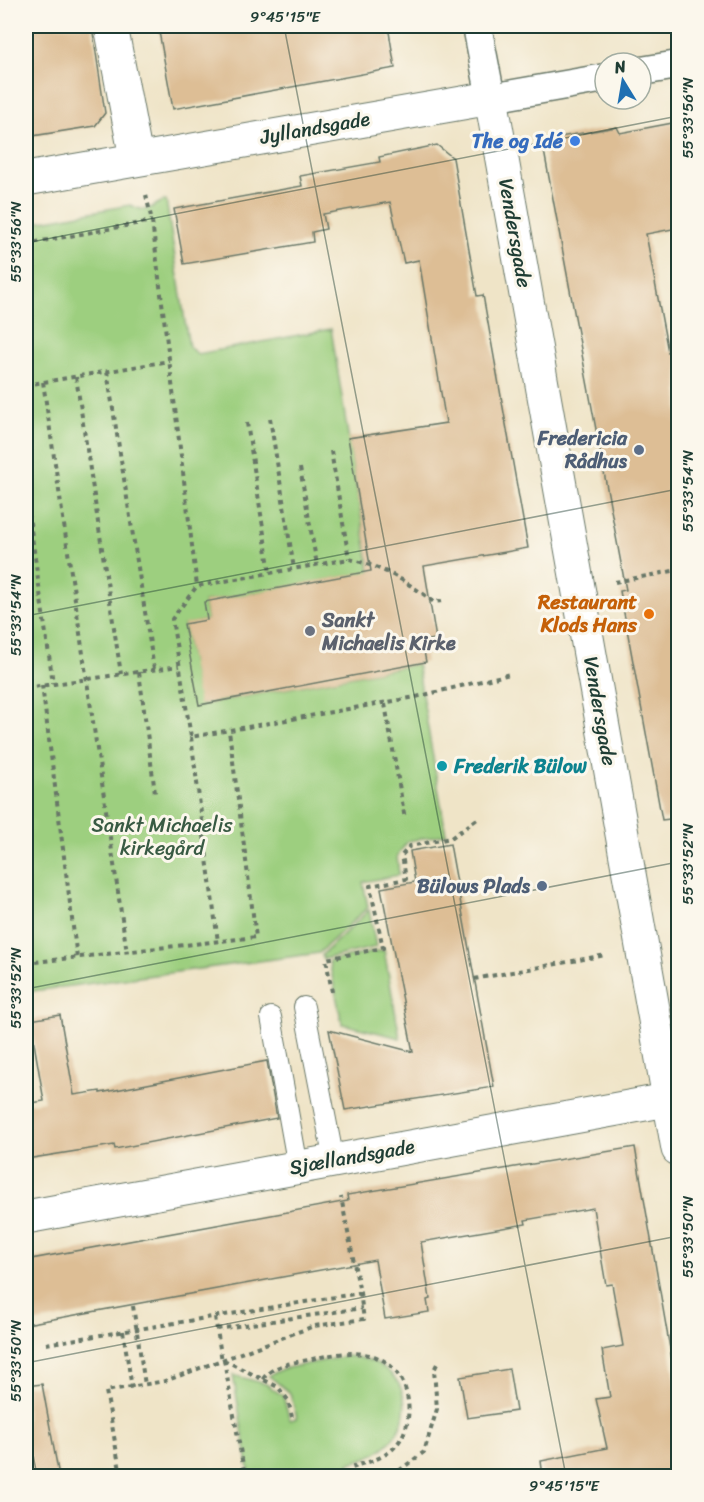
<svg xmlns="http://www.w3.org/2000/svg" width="704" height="1502" viewBox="0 0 704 1502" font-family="Sriracha,sans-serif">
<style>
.green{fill:#9dcf7f;stroke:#5e865a;stroke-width:1.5}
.building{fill:#ddbe95}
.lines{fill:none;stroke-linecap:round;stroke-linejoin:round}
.service-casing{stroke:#687767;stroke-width:22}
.pedestrian-casing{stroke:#687767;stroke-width:31}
.minor-casing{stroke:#687767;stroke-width:35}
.tertiary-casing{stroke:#687767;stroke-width:35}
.path{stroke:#687767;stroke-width:4;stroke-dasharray:4.5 4.5;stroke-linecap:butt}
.service{stroke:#fff;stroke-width:20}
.pedestrian{stroke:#fff;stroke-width:28}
.minor{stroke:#fff;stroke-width:33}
.tertiary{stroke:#fff;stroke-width:33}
.ticks{fill:none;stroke:#1f3d34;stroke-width:1.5;stroke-opacity:0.45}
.shop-dot{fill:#3f7fe0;stroke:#fbf7ec;stroke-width:2}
.service-dot{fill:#5c6f8a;stroke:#fbf7ec;stroke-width:2}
.food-dot{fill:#e8710a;stroke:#fbf7ec;stroke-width:2}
.worship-dot{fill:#6b7280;stroke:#fbf7ec;stroke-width:2}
.culture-dot{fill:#0f9aa8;stroke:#fbf7ec;stroke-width:2}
.labels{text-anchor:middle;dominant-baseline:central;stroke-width:6;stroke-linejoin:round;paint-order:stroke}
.street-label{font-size:20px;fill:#1f3d34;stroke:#fbf7ec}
.shop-label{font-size:20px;font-weight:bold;fill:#366cbe;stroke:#fbf7ec;text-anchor:end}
.service-label{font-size:20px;font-weight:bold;fill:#4e5e75;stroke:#fbf7ec;text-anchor:end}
.food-label{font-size:20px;font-weight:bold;fill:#c56008;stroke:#fbf7ec;text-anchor:end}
.worship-label{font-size:20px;font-weight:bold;fill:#5b616d;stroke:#fbf7ec;text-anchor:start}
.culture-label{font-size:20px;font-weight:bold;fill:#0d838f;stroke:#fbf7ec;text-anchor:start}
.park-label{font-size:20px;fill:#385a43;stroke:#fbf7ec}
.neatline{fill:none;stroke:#1f3d34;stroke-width:2}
.ticks-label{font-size:15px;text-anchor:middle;fill:#1f3d34}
</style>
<rect width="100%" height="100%" fill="#fbf7ec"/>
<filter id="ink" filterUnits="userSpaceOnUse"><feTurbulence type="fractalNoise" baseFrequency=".0167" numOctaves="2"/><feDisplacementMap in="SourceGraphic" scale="12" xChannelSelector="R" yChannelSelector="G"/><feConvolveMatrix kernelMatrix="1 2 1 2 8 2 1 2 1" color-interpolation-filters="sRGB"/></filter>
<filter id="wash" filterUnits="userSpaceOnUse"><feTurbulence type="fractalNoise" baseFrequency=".008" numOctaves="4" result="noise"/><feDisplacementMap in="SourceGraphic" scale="24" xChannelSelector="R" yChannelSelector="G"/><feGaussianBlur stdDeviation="1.35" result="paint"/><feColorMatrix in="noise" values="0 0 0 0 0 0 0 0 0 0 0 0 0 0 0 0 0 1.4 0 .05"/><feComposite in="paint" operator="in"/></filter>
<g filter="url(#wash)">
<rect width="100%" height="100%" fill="#efe4c7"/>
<path class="green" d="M166 200 189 347 198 354 331 329 370 572 204 602 207 620 184 625 200 705 417 664 446 834 408 841 397 856 399 875 363 882 368 907 319 953 26 992V224L130 205C151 215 149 206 166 200Z
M369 910 376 947 323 959 322 955Z
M384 950 400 1038 342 1024 329 961Z
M347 1356C422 1361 425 1447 349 1463L352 1476H250L233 1375 266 1384 283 1396 290 1420 297 1418 290 1393 269 1376 282 1369Z"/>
<g id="blocks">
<path class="building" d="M26 26H92L105 113 95 126 26 137Z
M158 26H388L395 68 173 109Z
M678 122V228L646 234 668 352 678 350V818L662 820 620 591 626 590 542 140 617 127 620 133Z
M437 145 453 158 477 296 483 295 528 548 424 566 436 639 422 641 426 662 199 705 184 624 207 620 204 602 371 571 348 438 446 423 419 260 404 263 390 202 323 214 326 229 312 232 313 242 184 264 174 209 302 186 300 176 380 162 379 157Z
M450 844 494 1087 345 1110 329 1030 413 1052 381 888 415 882 410 851Z
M60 1015 74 1095 100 1091V1093L267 1061 277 1118 115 1149 114 1145 26 1159V1104L44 1101 30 1020Z
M635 1147 678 1395V1476H543L541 1461 607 1448 596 1399 610 1397 602 1350 623 1346 612 1284 606 1285 593 1208 525 1220 526 1224 421 1242 430 1299 427 1300 429 1312 385 1319 375 1260 26 1324V1260L348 1201 347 1195Z
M509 1369 516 1411 467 1418 460 1377Z
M42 1384 59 1476H26V1386Z"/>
</g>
</g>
<g filter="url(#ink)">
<use href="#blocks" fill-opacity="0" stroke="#687767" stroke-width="1.5"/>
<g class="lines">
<g class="service-casing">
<path id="service" d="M304 1007 334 1161
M271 1017 298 1167"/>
</g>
<g class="pedestrian-casing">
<path id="pedestrian" d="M477 26 491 98 605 78
M641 71 678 65"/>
</g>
<g class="minor-casing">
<path id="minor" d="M111 26 136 158
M26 179 491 98 678 1149"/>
</g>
<g class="tertiary-casing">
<path id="tertiary" d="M26 1217 678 1098"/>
</g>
<path class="path" d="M146 195 152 221 197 586
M26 244 152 221
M107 371 154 669
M76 377 121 674
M43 382 127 953
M26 385 169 361
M270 418 294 569
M247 423 270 573
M331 451 349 559
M300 468 317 565
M26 495 53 683
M615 582 678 570
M442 601 434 602C408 582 381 566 349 559L197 586 172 619 191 737 416 697 510 674
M139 672 155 793
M42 685 77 958
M26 688 179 666
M385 704 405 819
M191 737 218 942
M26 817 28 836
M26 963 256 937 229 731
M474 979 606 955
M332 992 326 959 383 948 370 886 406 879 402 855 410 846 451 838 480 817
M133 1306 145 1385
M215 1317 222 1361
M217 1329 362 1308
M123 1331 132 1388
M46 1344 360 1293 341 1197
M224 1360 245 1476
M224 1360 278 1387 288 1400 292 1417
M263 1379C273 1365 291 1363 308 1360 329 1355 354 1349 376 1357 409 1369 418 1417 398 1443 388 1457 370 1462 354 1466L357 1476
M121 1476 106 1391 165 1381 314 1326 364 1319 360 1293
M392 1476 424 1452 437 1409 434 1370 437 1364"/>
<use href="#service" class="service"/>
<use href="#pedestrian" class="pedestrian"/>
<use href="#minor" class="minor"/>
<use href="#tertiary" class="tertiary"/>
</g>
</g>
<path class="ticks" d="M284 26 566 1476M26 243 678 116M26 616 678 489M26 989 678 862M26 1363 678 1236M26 1417 37 1476"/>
<circle class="shop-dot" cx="575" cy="141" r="6"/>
<g class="service-dot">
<circle cx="639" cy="450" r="6"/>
<circle cx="542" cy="886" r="6"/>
</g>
<circle class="food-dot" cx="649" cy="614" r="6"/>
<circle class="worship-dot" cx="310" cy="631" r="6"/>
<circle class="culture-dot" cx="442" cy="766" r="6"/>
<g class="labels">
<g class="street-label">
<text transform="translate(315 128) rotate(-10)">Jyllandsgade</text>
<text transform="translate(515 233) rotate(80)">Vendersgade</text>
<text transform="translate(600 711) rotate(80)">Vendersgade</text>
<text transform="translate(352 1157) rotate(-10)">Sjællandsgade</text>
</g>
<g class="shop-label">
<text x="563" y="141">The og Idé</text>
</g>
<g class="service-label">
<text x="627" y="438">Fredericia<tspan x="627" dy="23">Rådhus</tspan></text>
<text x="530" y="886">Bülows Plads</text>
</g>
<g class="food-label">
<text x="637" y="602">Restaurant<tspan x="637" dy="23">Klods Hans</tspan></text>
</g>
<g class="worship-label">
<text x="322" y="620">Sankt<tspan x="322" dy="23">Michaelis Kirke</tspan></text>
</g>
<g class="culture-label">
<text x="454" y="766">Frederik Bülow</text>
</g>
<g class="park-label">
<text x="162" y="825">Sankt Michaelis<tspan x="162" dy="23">kirkegård</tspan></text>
</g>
</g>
<rect width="704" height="1502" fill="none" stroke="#fbf7ec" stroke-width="66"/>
<g transform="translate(623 81) rotate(349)"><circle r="28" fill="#fbf7ec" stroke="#a3ada2" stroke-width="1.5"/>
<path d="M0-4.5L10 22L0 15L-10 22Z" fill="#1f6fb2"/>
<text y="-9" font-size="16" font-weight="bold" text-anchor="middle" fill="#1f3d34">N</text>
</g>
<rect x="33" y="33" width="638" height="1436" class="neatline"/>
<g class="ticks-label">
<text x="285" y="22">9°45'15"E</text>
<text transform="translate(688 118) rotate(-90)" y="5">55°33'56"N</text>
<text transform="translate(16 242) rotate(-90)" y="5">55°33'56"N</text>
<text transform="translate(688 491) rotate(-90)" y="5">55°33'54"N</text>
<text transform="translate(16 615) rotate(-90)" y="5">55°33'54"N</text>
<text transform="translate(688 864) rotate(-90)" y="5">55°33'52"N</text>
<text transform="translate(16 988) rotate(-90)" y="5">55°33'52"N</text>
<text transform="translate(688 1237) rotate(-90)" y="5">55°33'50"N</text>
<text transform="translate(16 1361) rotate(-90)" y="5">55°33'50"N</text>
<text x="564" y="1491">9°45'15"E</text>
</g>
</svg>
